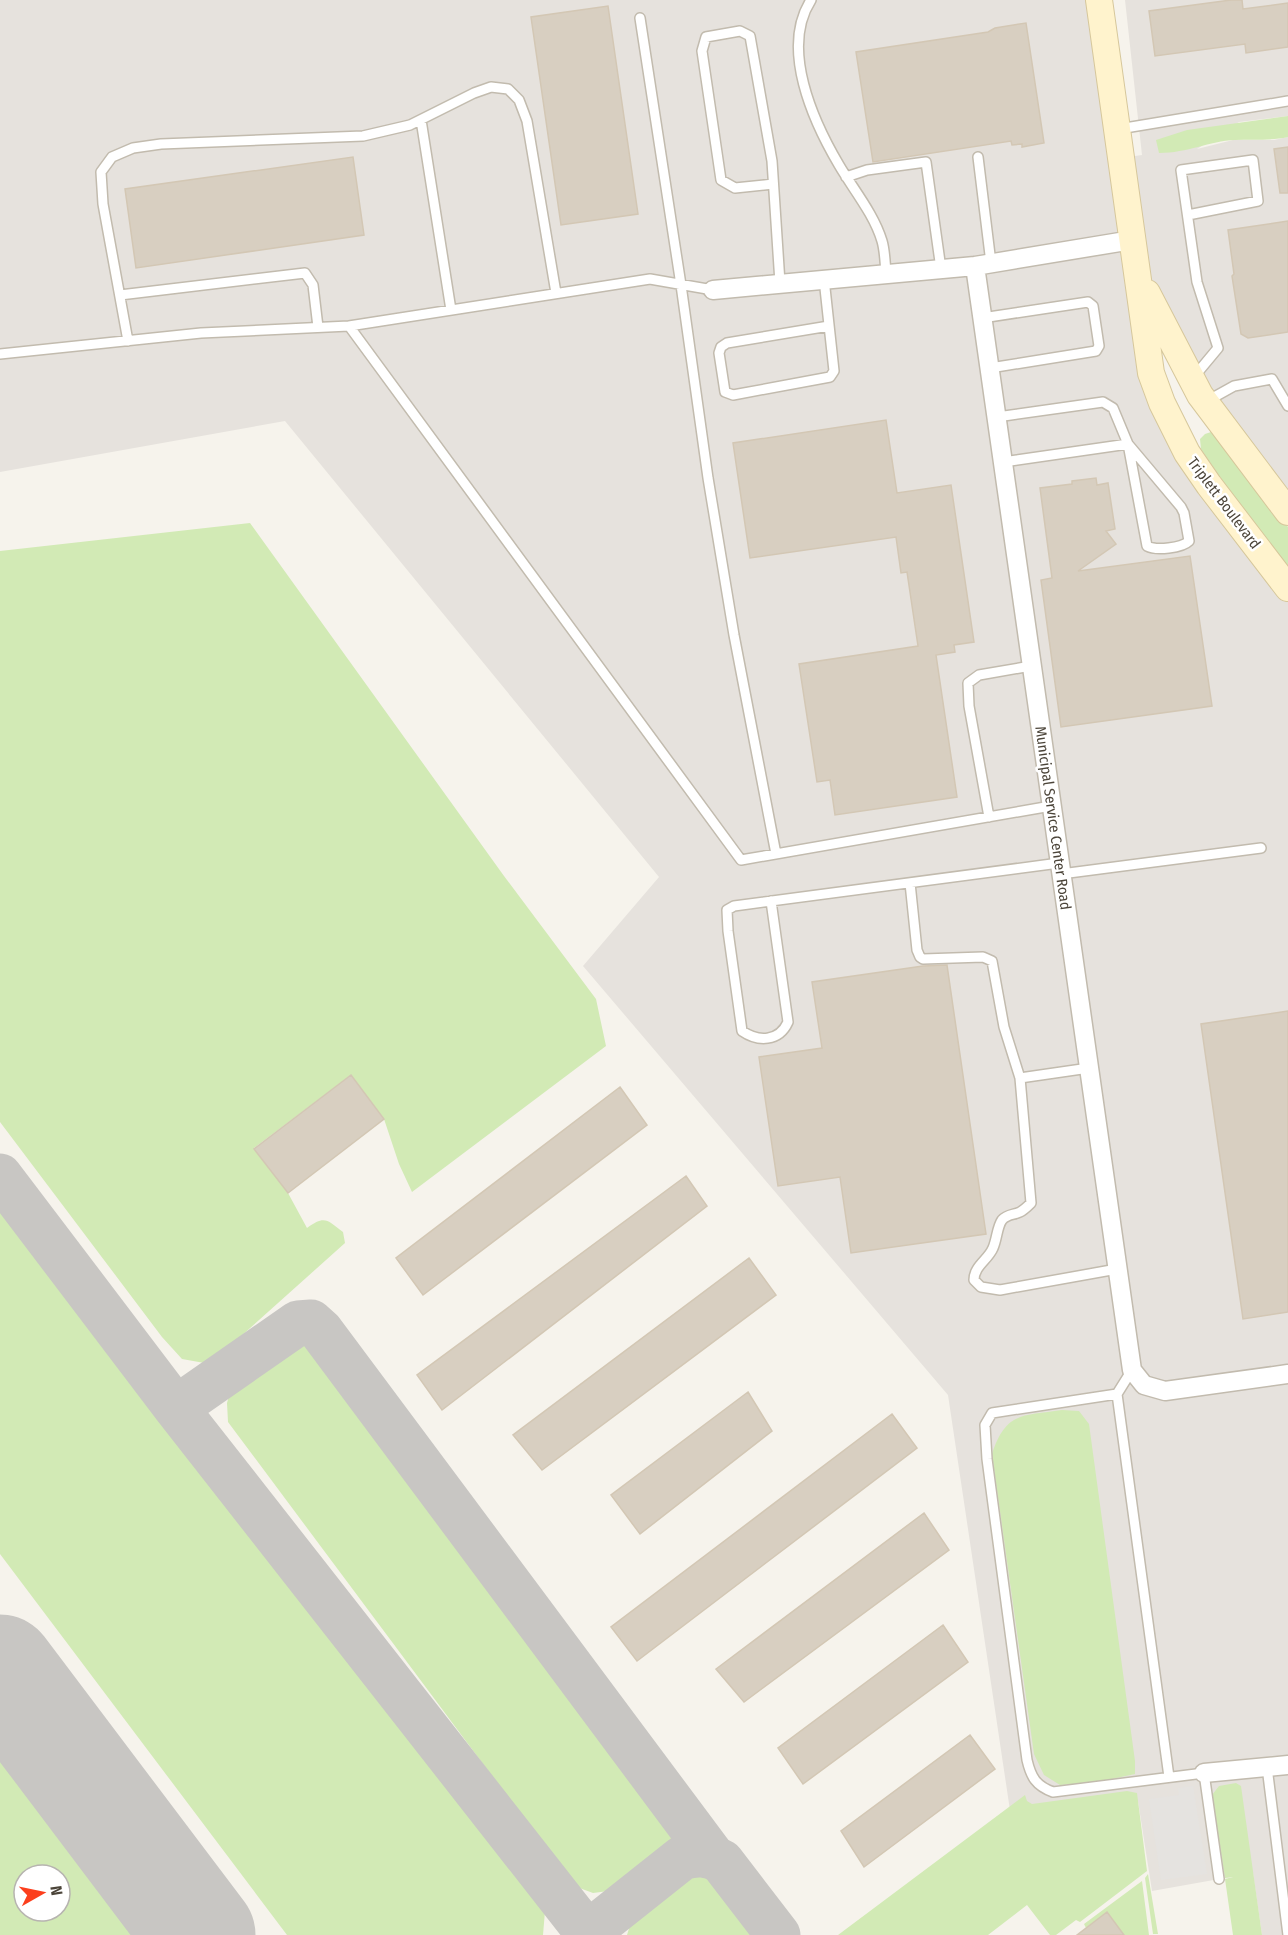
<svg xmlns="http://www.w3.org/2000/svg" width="1288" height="1935" viewBox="0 0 1288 1935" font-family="'Fira Sans Condensed',sans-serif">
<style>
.industrial{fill:#e6e2dd}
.green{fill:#d2eab5;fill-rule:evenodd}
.parking{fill:#e5e3e0}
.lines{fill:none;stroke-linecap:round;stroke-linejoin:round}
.taxiway{stroke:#c8c6c3;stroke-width:45}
.runway{stroke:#c8c6c3;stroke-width:111}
.building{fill:#d8cfc1;stroke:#d3c7b4;stroke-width:1.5}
.service-casing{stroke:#c2bbae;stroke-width:12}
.minor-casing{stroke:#c2bbae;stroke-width:21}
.secondary-casing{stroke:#d6c79b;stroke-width:28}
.service{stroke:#fff;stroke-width:9}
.minor{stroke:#fff;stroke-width:18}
.secondary{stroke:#fff3cd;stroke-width:26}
.labels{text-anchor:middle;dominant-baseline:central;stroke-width:5;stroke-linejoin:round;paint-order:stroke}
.street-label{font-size:15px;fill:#4b4439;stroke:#fff}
</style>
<rect width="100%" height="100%" fill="#f6f3ec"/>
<path class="industrial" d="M0 0H1099L1121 158 1142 155 1125 0H1288V116L1239 122 1197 149 1233 140H1274L1288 137V512L1139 276 1162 403 1288 588V1935H1262L1253 1873 1152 1891 1138 1801 1011 1817 948 1395 583 966 659 877 285 421 0 472Z"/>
<path class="green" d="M1288 116V137C1270 141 1253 139 1235 140 1209 141 1188 153 1159 153L1156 140 1187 130Z
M1211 432 1219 434 1288 527V568L1236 501 1201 449 1200 439 1205 434Z
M250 523 504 876 596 999 606 1046 412 1192 399 1164 384 1119 351 1075 254 1148 288 1193 307 1228C325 1215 327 1220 343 1232L345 1243 210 1364 182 1359 162 1337 0 1122V551Z
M0 1183 535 1891 545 1911 543 1935H287L0 1554Z
M289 1339 311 1341 331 1357 677 1821 683 1833 679 1843 616 1890 593 1893 574 1886 228 1422 227 1403 233 1382Z
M1062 1410 1079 1411 1089 1424 1135 1761V1774L1098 1782 1060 1785 1044 1775 1034 1754 992 1454C1006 1411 1023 1416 1062 1410Z
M0 1746 143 1935H0ZM24 1875H60V1911H24Z
M1236 1783 1241 1786 1262 1935H1233L1225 1879 1233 1877 1225 1878 1212 1795 1219 1786Z
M1127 1791 1137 1793 1147 1871 1080 1922 1076 1920 1056 1935H1050L1027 1905 988 1935H838L1025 1795 1027 1801 1032 1804Z
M708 1867 720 1873 767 1935H627L631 1922 673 1884 693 1872Z
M1148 1874 1158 1934H1153L1145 1878Z
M1142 1881 1149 1935H1124L1107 1912 1086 1928 1084 1924Z"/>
<path class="parking" d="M1193 1786 1207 1874 1161 1880 1149 1799 1179 1795 1178 1788Z"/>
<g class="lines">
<path class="taxiway" d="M0 1176 176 1408 589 1935
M176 1408 298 1323 311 1322 321 1331 713 1857
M585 1935 682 1858C697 1853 709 1854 722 1862L778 1935"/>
<path class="runway" d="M0 1670 200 1935"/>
</g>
<path class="building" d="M1231 0H1242L1243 9 1288 3V47L1246 53 1245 44 1155 56 1149 11Z
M608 6 638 214 561 225 531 17Z
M1026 23 1044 143 1022 147V144L1012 145 1011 141 873 162 856 52 988 32 995 28Z
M1288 147V193H1280L1274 149Z
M353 157 364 235 136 268 125 189Z
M1288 221V332L1248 338 1241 334 1232 276 1234 274 1228 230Z
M886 420 897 493 951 485 974 642 954 645 955 652 936 655 957 797 835 815 830 780 817 782 799 664 918 646 907 572 901 573 896 537 750 558 733 443Z
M1096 478 1097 485 1108 483 1115 529 1106 531 1116 544 1078 571 1190 556 1212 706 1061 727 1041 580 1052 578 1040 488 1072 484V481Z
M947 965 986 1234 851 1253 840 1177 778 1186 759 1057 822 1048 812 982 923 966Z
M1288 1011V1312L1243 1319 1201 1024Z
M351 1075 384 1119 288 1193 254 1149Z
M620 1087 647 1125 423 1295 396 1258Z
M686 1176 707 1206 442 1410 417 1375Z
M749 1258 776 1295 542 1470 513 1435Z
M748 1392 772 1431 640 1534 611 1495Z
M892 1414 917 1448 637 1661 611 1627Z
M924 1513 949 1550 744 1702 716 1669Z
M943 1625 968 1662 803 1784 778 1748Z
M970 1735 995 1769 864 1867 841 1831Z
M1107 1912 1124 1935H1077Z"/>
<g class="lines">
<g class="service-casing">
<path id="service" d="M811 0C780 48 813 121 839 165 853 189 874 214 882 241 885 251 885 263 886 273
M640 18 681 285 708 478 734 635 776 854
M421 120 451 310
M1119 129 1288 101
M978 157 991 263
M846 177 867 170 926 162 941 269
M773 184 735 188 721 180 702 51 706 37 740 31 750 36 772 161 780 283
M1188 215 1258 201 1253 160 1181 170 1197 282 1218 348 1193 378
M824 279 834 371 830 377 733 395 725 392 719 353 721 347 727 343 829 326
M120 295 305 273 313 285 318 327
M982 318 1088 302 1093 306 1099 346 1096 351 990 368
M349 326 650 279 713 290
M128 341 103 204 101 172 112 157 133 148 161 144 363 136 410 125 474 93 491 87 508 89 519 100 527 121 556 293
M0 354 201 333 349 326 741 860 1051 806
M1207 401 1234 386 1272 379 1288 406
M997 417 1103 402 1113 408 1128 444 1181 507 1184 513 1189 541C1182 548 1156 551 1147 546L1128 444 1003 462
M989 817 969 706 968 683 979 675 1031 666
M1061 874 1261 848
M910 883 917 950 920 957 923 959 983 957 992 961 1004 1027 1020 1078 1031 1203C1028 1206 1024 1210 1020 1212 1014 1215 1007 1214 1002 1220 997 1227 997 1239 993 1248 988 1260 974 1266 974 1280L981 1287 1000 1290 1117 1269
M771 901 788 1022C779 1042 758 1042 742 1031L728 931 727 910 734 906 1059 863
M1020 1078 1089 1068
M1132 1370 1117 1394 1169 1777
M1117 1394 992 1413 985 1425 987 1459 1027 1760C1031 1777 1036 1786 1053 1792L1204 1773 1219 1879
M1267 1767 1288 1935"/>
</g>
<g class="minor-casing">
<path id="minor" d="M975 266 1132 1370 1144 1385 1165 1391 1288 1374
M713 290 975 266 1132 240
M1204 1773 1288 1765"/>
</g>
<g class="secondary-casing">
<path id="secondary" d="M1099 0 1151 373 1162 403 1187 453 1209 485 1288 588
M1147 293 1200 395 1288 512"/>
</g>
<use href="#service" class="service"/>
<use href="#minor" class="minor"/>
<use href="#secondary" class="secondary"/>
</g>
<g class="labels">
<g class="street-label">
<text transform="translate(1224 503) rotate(53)">Triplett Boulevard</text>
<text transform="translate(1053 818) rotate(82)">Municipal Service Center Road</text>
</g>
</g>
<g transform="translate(42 1893) rotate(81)"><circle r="28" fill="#ffffff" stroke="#b7b4b0" stroke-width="1.5"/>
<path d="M0-4.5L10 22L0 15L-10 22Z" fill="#fc3f1d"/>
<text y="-9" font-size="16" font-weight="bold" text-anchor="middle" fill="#4b4439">N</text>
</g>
</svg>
